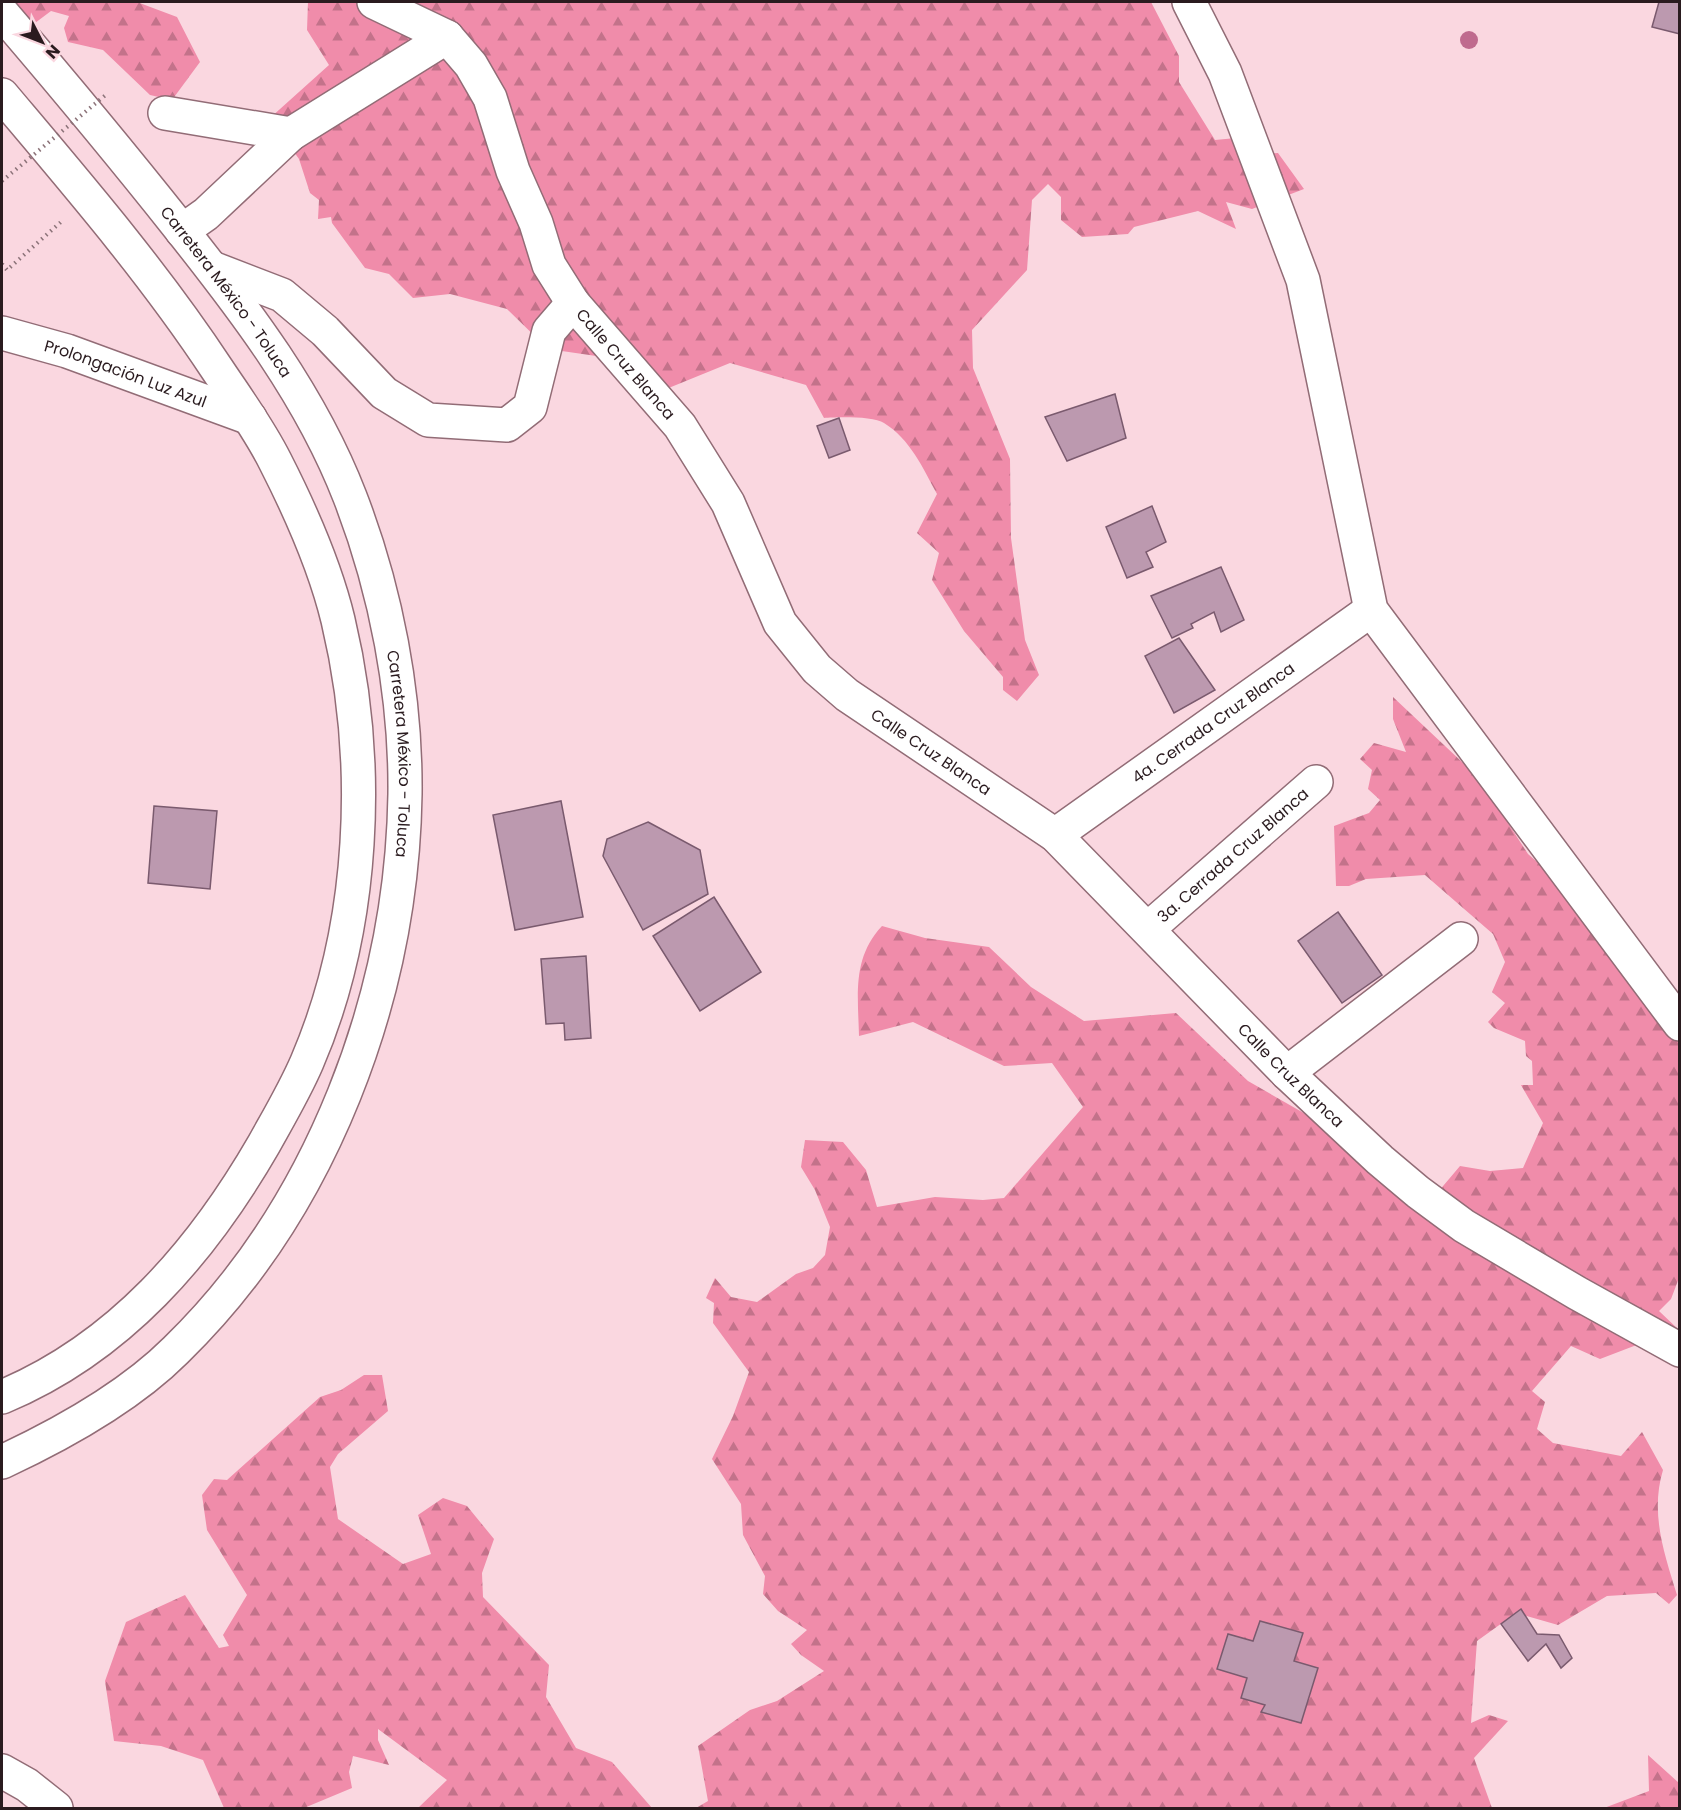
<svg xmlns="http://www.w3.org/2000/svg" width="1681" height="1810" viewBox="0 0 1681 1810" font-family="Poppins,sans-serif">
<style>
.forest{fill:url(#forest-firs)}
.building{fill:#bc99af;stroke:#7a5a6e;stroke-width:1.5}
.lines{fill:none;stroke-linecap:round;stroke-linejoin:round}
.minor-casing{stroke:#926c76;stroke-width:36}
.primary-casing{stroke:#926c76;stroke-width:36}
.path{stroke:#8c7379;stroke-width:4;stroke-dasharray:1.5 4.5;stroke-linecap:butt}
.minor{stroke:#fff;stroke-width:33}
.primary{stroke:#fff;stroke-width:33}
.path-bridge{stroke:#8c7379;stroke-width:4;stroke-dasharray:1.5 4.5;stroke-linecap:butt}
.tree{fill:#bf6a8e}
.labels{text-anchor:middle;dominant-baseline:central;stroke-width:6;stroke-linejoin:round;paint-order:stroke}
.street-label{font-size:16px;fill:#2a1b1f;stroke:#fad7e0}
</style>
<defs>
<pattern id="forest-firs" width="22" height="20" patternUnits="userSpaceOnUse" patternTransform="scale(1.5)"><rect width="22" height="20" fill="#f08caa"/><path d="M5 1l3.5 6h-7zM16 11l3.5 6h-7z" fill="#c3728a"/></pattern>
</defs>
<rect width="100%" height="100%" fill="#fad7e0"/>
<path class="forest" d="M2 2H137L177 17 200 62 172 100 150 95 103 50 68 42 64 28 69 16 51 11 31 26Z
M308 2H1151L1179 56V82L1215 140 1236 138 1261 154 1278 153 1304 189 1252 209 1226 202 1236 229 1198 211 1134 227 1128 234 1082 237 1061 220V197L1048 184 1032 200 1027 270 972 330 973 368 1010 459 1011 538 1025 640 1039 675 1017 701 1003 690V677L964 631 932 580 939 553 917 533 937 494C923 468 910 439 884 423 874 416 837 417 824 418L806 385 730 363 649 396 610 358 548 349 507 309 450 294 413 298 389 274 365 268 332 223 331 217 318 219 319 200 310 193 299 159 270 118 329 65 307 30Z
M1393 697 1479 778 1528 854 1558 880 1679 1001V1278L1671 1299 1659 1311 1679 1330V1345L1647 1341 1600 1359 1571 1346 1532 1391 1545 1402 1537 1429 1553 1443 1621 1456 1642 1432 1663 1470C1650 1513 1664 1553 1677 1595L1669 1604 1656 1593 1607 1596 1558 1625 1516 1613 1477 1641 1471 1723 1489 1715 1508 1721 1474 1758 1492 1808H696L708 1801 698 1746 750 1710 777 1701 824 1671 801 1655 791 1644 807 1630 778 1611 763 1594 765 1576 743 1535 741 1504 712 1459 733 1416 749 1372 713 1323 714 1303 706 1298 715 1278 731 1297 757 1302 796 1274 813 1268 825 1255 830 1227 815 1190 801 1167 805 1140 843 1142 866 1170 877 1207 935 1197 983 1200 1004 1198 1083 1107 1052 1063 1004 1066 913 1022 859 1036C858 995 852 958 882 926L925 938 989 947 1031 987 1084 1021 1176 1013 1248 1081 1302 1112 1396 1178 1438 1192 1460 1166 1490 1171 1523 1168 1543 1123 1521 1085H1533L1532 1061 1526 1056 1525 1041 1494 1028 1488 1022 1505 1003 1492 992 1505 962 1493 934 1425 875 1366 879 1349 886H1336L1334 826 1369 813 1380 800 1368 789 1372 770 1360 759 1374 743 1406 752 1393 719Z
M364 1375H382L388 1411 338 1454 330 1467 338 1519 403 1564 431 1554 418 1515 443 1498 467 1506 494 1539 482 1573 483 1597 549 1665 546 1697 576 1748 612 1762 652 1808H418L447 1780 378 1729V1740L389 1765 353 1756 349 1772 352 1788 304 1808H224L203 1760 161 1746 114 1741 105 1681 126 1622 185 1595 219 1648 229 1646 223 1635 247 1595 207 1530 202 1495 214 1479 227 1480 320 1397 341 1390Z
M1648 1755 1679 1783V1808H1604L1649 1791Z"/>
<path class="building" d="M1659 2H1680V34L1652 27Z
M1115 394 1126 438 1067 461 1045 417Z
M839 418 850 450 829 458 817 426Z
M1152 506 1166 542 1146 552 1153 567 1127 578 1106 527Z
M1221 567 1244 620 1221 632 1214 612 1191 624 1193 628 1172 638 1151 596Z
M1179 638 1215 690 1174 713 1145 656Z
M561 801 583 917 515 930 493 815Z
M154 806 217 811 210 889 148 883Z
M648 822 700 850 708 894 643 930 603 856 607 839Z
M714 897 761 972 700 1011 653 936Z
M1338 912 1382 975 1342 1003 1298 941Z
M586 956 591 1038 565 1040 564 1023 546 1024 541 959Z
M1521 1609 1537 1634 1559 1635 1572 1658 1561 1668 1546 1644 1528 1661 1501 1624Z
M1260 1621 1303 1633 1294 1661 1318 1668 1301 1723 1261 1712 1265 1705 1241 1698 1247 1678 1217 1669 1228 1634 1253 1641Z"/>
<g class="lines">
<g class="minor-casing">
<g id="minor">
<path id="s1" d="M374 2 447 37 471 65 490 98 513 171 536 223 549 265 573 303 680 426 728 503 780 623 817 669 847 695 1055 835 1287 1073 1380 1160 1418 1192 1464 1226 1577 1293 1680 1350"/>
<path d="M1189 2 1225 73 1303 280 1371 610 1680 1024"/>
<path d="M165 113 291 134"/>
<path d="M182 231 206 214 291 134 447 37"/>
<path d="M212 268 282 295 325 331 384 393 428 420 507 425 530 407 549 331 573 303"/>
<path id="s2" d="M2 333 67 351 250 418"/>
<path id="s3" d="M1055 835 1371 610"/>
<path id="s4" d="M1149 928 1316 782"/>
<path d="M1287 1073 1461 939"/>
<path d="M2 1771 27 1785 56 1808"/>
</g>
</g>
<g class="primary-casing">
<g id="primary">
<path id="s5" d="M2 13C62 83 121 154 179 227 245 310 311 396 350 497 386 590 406 694 405 794 402 996 322 1208 176 1350 129 1397 62 1434 2 1462"/>
<path d="M2 95C77 184 153 272 217 369 237 399 259 429 275 461 300 510 325 566 338 620 372 762 365 927 307 1062 295 1090 279 1117 264 1144 201 1253 119 1348 2 1397"/>
</g>
</g>
<path class="path" d="M2 264 7 270 61 222"/>
<use href="#minor" class="minor"/>
<use href="#primary" class="primary"/>
<path class="path-bridge" d="M2 181 108 93"/>
</g>
<circle class="tree" cx="1469" cy="40" r="9"/>
<g class="labels">
<g class="street-label">
<text stroke="none"><textPath href="#s5" startOffset="358">Carretera México - Toluca</textPath></text>
<text stroke="none"><textPath href="#s1" startOffset="459">Calle Cruz Blanca</textPath></text>
<text stroke="none"><textPath href="#s2" startOffset="130">Prolongación Luz Azul</textPath></text>
<text stroke="none"><textPath href="#s3" startOffset="194">4a. Cerrada Cruz Blanca</textPath></text>
<text stroke="none"><textPath href="#s1" startOffset="963">Calle Cruz Blanca</textPath></text>
<text stroke="none"><textPath href="#s5" startOffset="862">Carretera México - Toluca</textPath></text>
<text stroke="none"><textPath href="#s4" startOffset="111">3a. Cerrada Cruz Blanca</textPath></text>
<text stroke="none"><textPath href="#s1" startOffset="1449">Calle Cruz Blanca</textPath></text>
</g>
</g>
<rect width="1681" height="1810" fill="none" stroke="#2a1b1f" stroke-width="6"/>
<g transform="translate(42 42) rotate(132)" stroke="#fad7e0" stroke-width="4.5" paint-order="stroke">
<path d="M0-4.5L10 22L0 15L-10 22Z" fill="#2a1b1f"/>
<text y="-9" font-size="16" font-weight="bold" text-anchor="middle" fill="#2a1b1f">N</text>
</g>
</svg>
